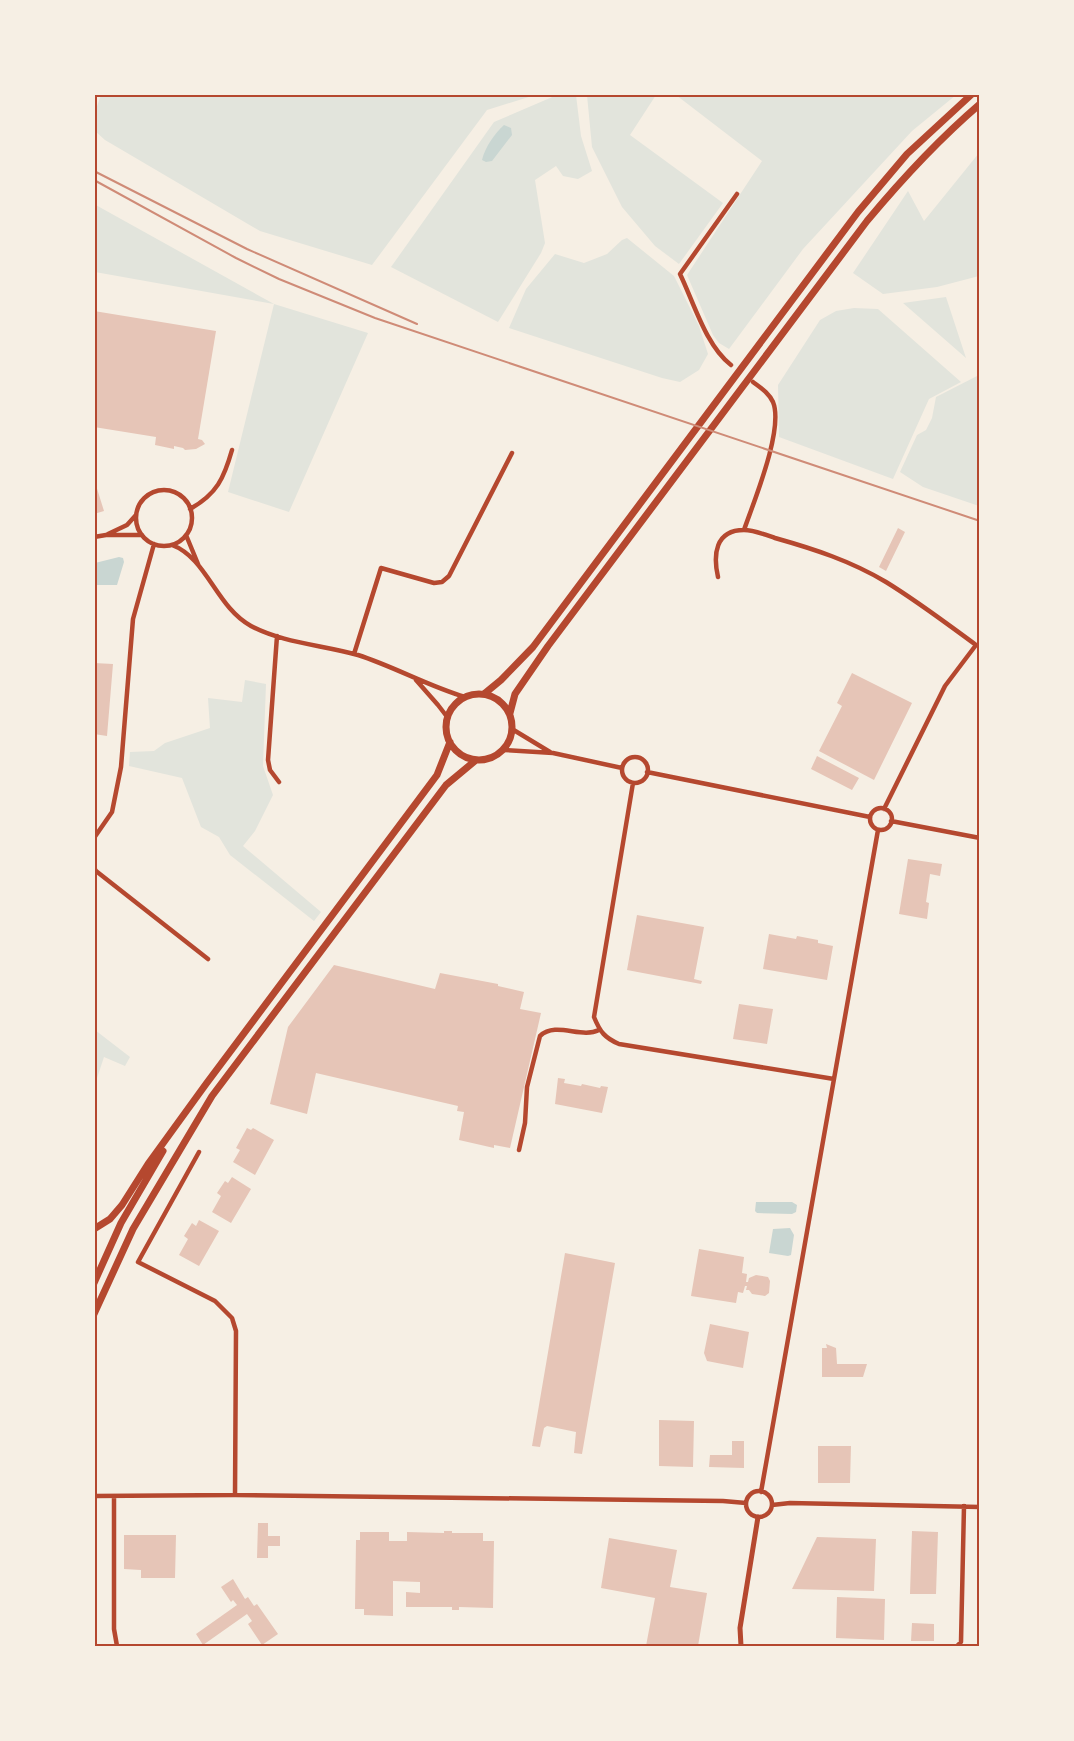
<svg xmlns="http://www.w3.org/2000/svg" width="1074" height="1741" viewBox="0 0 1074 1741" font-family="'Varela Round',sans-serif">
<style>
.green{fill:#e2e4dc}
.water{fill:#c9d6d2}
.building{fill:#e6c5b7}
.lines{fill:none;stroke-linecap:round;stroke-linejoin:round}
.minor{stroke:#b5482f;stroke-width:4.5}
.tertiary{stroke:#b5482f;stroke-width:5}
.primary{stroke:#b5482f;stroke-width:7}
.rail{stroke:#cf8b77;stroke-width:2}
.neatline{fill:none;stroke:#b5482f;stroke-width:2}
</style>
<rect width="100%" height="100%" fill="#f6efe4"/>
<path class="green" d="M101 95V94L535 95 487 110 372 265 260 231 105 140 95 131V112Z
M557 95H576L581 136 592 171 578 179 563 176 556 166 535 180 545 243 541 253 498 322 391 267 494 122Z
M587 95H656L630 135 723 203 679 264 655 246 622 207 592 147Z
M676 95H956L912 131 803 249 729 349 719 343 713 335 687 275 762 161Z
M979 153V276L937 287 883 294 853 273 908 191 924 221Z
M94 204 274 304 368 333 289 512 228 492 274 304 95 272Z
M627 238 674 276 699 326 708 354 699 370 680 382 662 378 509 328 526 289 555 254 584 263 607 254 622 240Z
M946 297 966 358 903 303Z
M854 308 878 309 961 382 929 399 893 479 779 437 778 385 820 320 836 311Z
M979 375V506L923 487 900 472 917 435 926 430 932 418 936 397Z
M245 680 266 684 263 766 273 795 255 831 243 846 321 912 314 921 230 855 219 837 201 827 182 778 129 766 130 752 154 751 165 743 210 728 208 698 242 702Z
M95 1030 130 1057 125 1066 104 1057 97 1078 94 1077Z"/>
<path class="water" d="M504 125 511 128 512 135 492 161 486 162 482 160C485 147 495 133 504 125Z
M119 557 123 558 124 562 117 585H95V563Z
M756 1202H792L797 1205 796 1212 792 1214 757 1213 755 1211Z
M790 1228 794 1235 791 1255 788 1256 769 1253 773 1229Z"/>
<path class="building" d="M94 311 216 331 198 439 202 440 205 444 196 449 185 450 183 448 174 446V449L155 445 156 437 94 427Z
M94 479 104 511 94 514Z
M898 528 905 532 886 571 879 567Z
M94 663 113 664 107 736 94 734Z
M852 673 912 703 874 780 819 751 842 706 837 703Z
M817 756 859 778 852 790 811 769Z
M908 859 942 864 940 876 930 874 926 902 929 903 927 919 899 914Z
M637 915 704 927 694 979 702 981 701 984 627 970Z
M769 934 796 939 797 936 818 940V943L833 946 827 980 763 969Z
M334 965 435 989 440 973 498 984V986L524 992 520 1009 541 1013 510 1148 494 1145V1148L459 1140 464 1112 457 1111 458 1106 316 1073 307 1114 270 1104 288 1027Z
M739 1004 773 1009 767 1044 733 1039Z
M558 1078 565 1079 564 1083 581 1086 582 1084 600 1088 601 1086 608 1087 602 1113 555 1104Z
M247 1128 251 1130 253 1128 274 1140 255 1175 233 1162 240 1150 236 1148Z
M232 1177 251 1189 231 1223 212 1212 221 1196 217 1193 225 1181 228 1183Z
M199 1220 219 1231 199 1266 179 1255 188 1239 184 1236 192 1223 196 1226Z
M699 1249 744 1257 742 1273 747 1274 746 1282H748L749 1278 756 1275 768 1277 770 1281 769 1293 765 1296 752 1294 749 1290H746L747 1286H745L743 1293 738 1292 736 1303 691 1296Z
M565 1253 615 1263 582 1454 574 1453 576 1432 547 1426 544 1428 540 1447 532 1446Z
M710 1324 749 1332 743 1368 707 1361 704 1353Z
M826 1344 836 1348 837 1364H867L863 1377H822V1348H827Z
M659 1420 694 1421 693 1467 659 1466Z
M732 1441H744V1468L709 1467 710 1455H732Z
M818 1446H851L850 1483H818Z
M258 1523H268V1536H280V1546H268V1558H257Z
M444 1531H452V1533H483V1541H494L493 1608 459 1607V1610H452V1607H406V1592L420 1593V1582L393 1581V1616L364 1615V1609H355L356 1540H360V1532H389V1541H407V1532L444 1533Z
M912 1531 938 1532 936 1594H910Z
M124 1535H176L175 1578H141V1570L124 1569Z
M817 1537 876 1539 874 1591 792 1589Z
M609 1538 677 1550 670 1587 707 1593 698 1646H646L655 1598 601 1588Z
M233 1579 245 1599 248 1597 254 1606 257 1604 278 1634 262 1645 248 1624 252 1621 247 1614 203 1645 196 1634 237 1605 233 1600 231 1602 221 1587Z
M837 1597 885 1599 884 1640 836 1638Z
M912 1623 934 1624V1641H911Z"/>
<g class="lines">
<path class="minor" d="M731 365C706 346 694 303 680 274L737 194
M136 518a28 28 0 1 1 56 0a28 28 0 1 1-56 0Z
M190 509C217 494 224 478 232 450
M744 530C754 501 784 429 773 402 769 393 761 388 753 382
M108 534 127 525 136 515
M186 535 198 564
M94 537 106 535H142
M172 545C207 558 216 607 251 626 283 643 323 645 358 655 395 667 428 686 465 697
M718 577C713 555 715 530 744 530 754 530 766 535 775 538 814 549 851 561 886 582 917 601 946 623 976 645L945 686 884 809
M277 636 268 760 270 770 279 782
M354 654 381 568 434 583 442 582 449 576 512 453
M416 680 438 705 448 718
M512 729 550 752
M504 750 553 753 622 768
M622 770a13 13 0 1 1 26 0a13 13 0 1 1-26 0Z
M647 772 870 817
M633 783 594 1017C600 1032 605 1038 619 1044L834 1079
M870 819a11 11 0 1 1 22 0a11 11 0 1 1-22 0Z
M891 821 980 838
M94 838 112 812 121 767 133 619 154 544
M94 868 96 871 208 959
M519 1150 525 1123 527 1087 540 1036C556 1021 581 1039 599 1030
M199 1152 138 1262 215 1301 232 1318 236 1331 235 1495
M746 1504a13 13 0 1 1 26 0a13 13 0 1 1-26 0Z
M761 1492 878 830
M94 1496 235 1495 723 1501 746 1503
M114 1496V1629L117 1646
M772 1505 790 1503 980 1507
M957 1646 961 1642 964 1506"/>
<path class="tertiary" d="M741 1646 740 1628 758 1517"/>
<path class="primary" d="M446 727a33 33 0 1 1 66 0a33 33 0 1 1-66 0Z
M484 694 501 680 533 647 858 212 907 154 972 94
M510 713 515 694 548 646 867 221C902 179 938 140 980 104
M94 1229 110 1219 122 1205 148 1164 206 1084 437 775 450 742
M94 1283 121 1223 163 1151
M94 1314 133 1229 212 1096 446 785 476 760"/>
<path class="rail" d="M94 171 247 249 417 324
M94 180 236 258 279 279 375 318 980 521"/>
</g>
<rect width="1074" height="1741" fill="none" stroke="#f6efe4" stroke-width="192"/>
<rect x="96" y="96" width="882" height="1549" class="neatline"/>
</svg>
